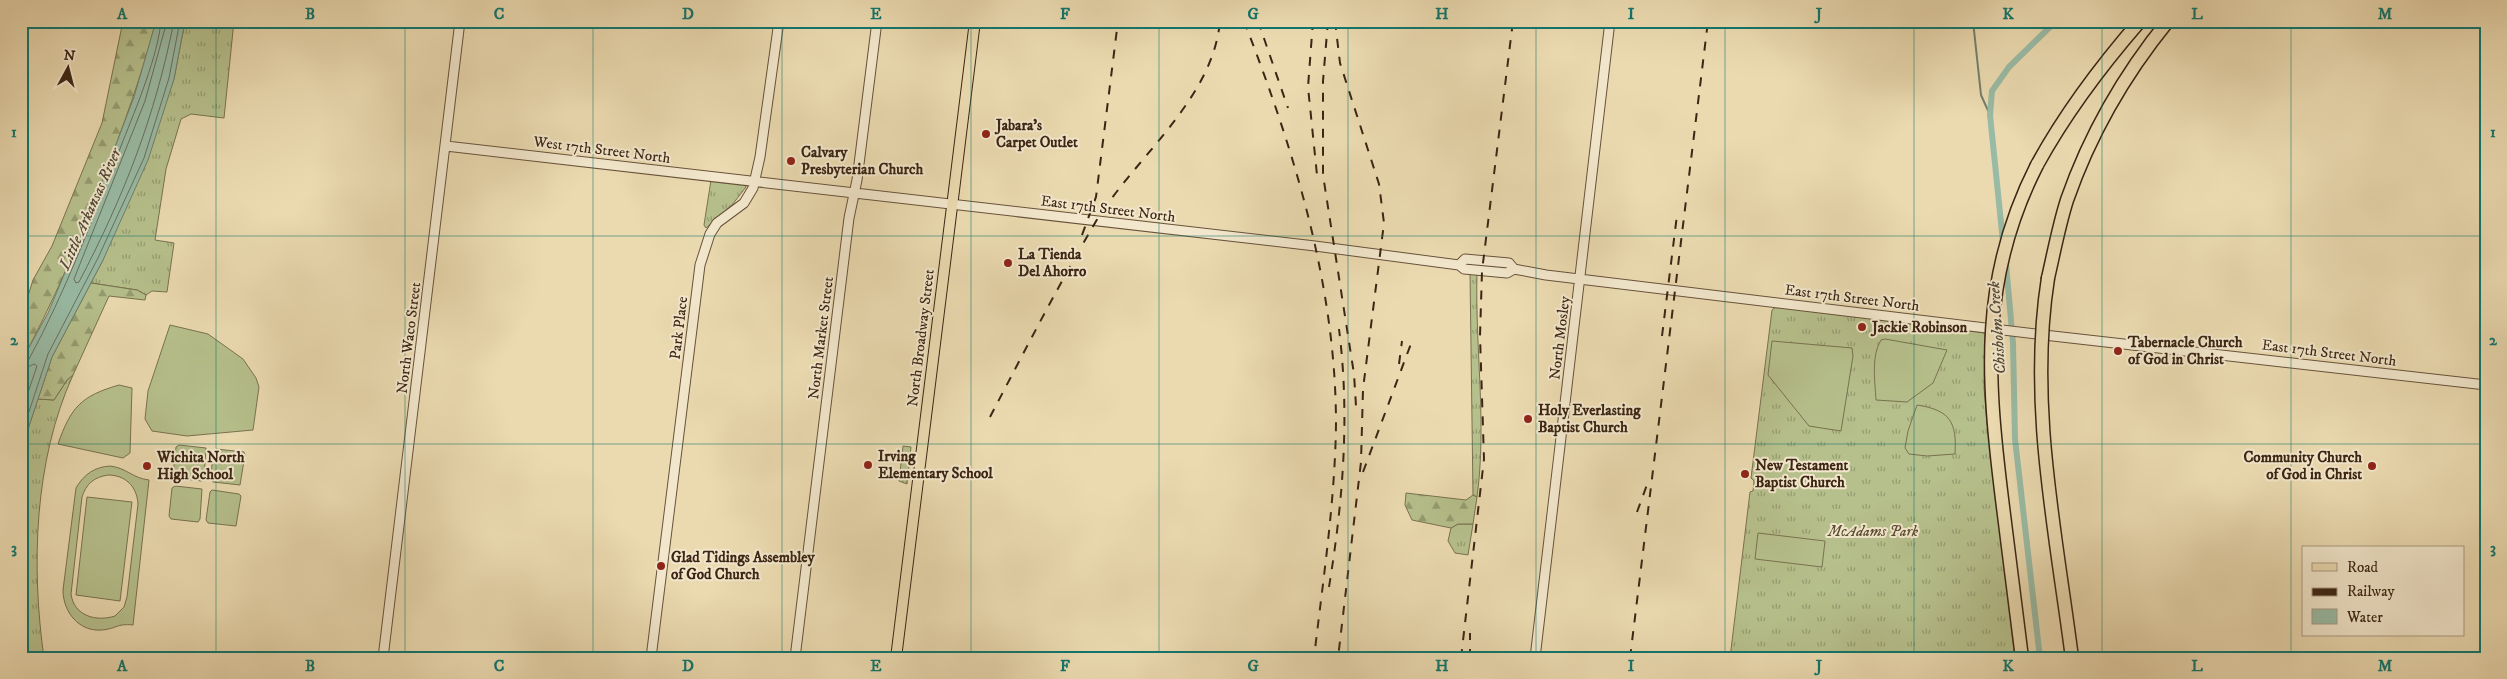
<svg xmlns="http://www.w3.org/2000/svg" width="2507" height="679" viewBox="0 0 2507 679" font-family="'IM FELL DW Pica',serif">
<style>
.grass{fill:url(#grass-tufts);stroke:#797250}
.forest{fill:url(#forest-firs);stroke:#797250}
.pitch{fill:#b6c08c;stroke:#797250;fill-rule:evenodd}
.water{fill:#99bba5;stroke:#747f6b}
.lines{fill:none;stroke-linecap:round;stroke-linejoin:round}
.shore{stroke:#6a705c;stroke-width:1}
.stream{stroke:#747f6b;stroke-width:2}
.canal{stroke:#99bba5;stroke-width:6}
.tertiary-casing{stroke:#68523b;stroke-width:11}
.primary-casing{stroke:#3c2514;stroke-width:12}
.motorway-casing{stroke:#3c2514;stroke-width:15}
.tertiary{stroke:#f2e7cc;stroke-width:9}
.primary{stroke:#ebdab0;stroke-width:10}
.motorway{stroke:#ebdab0;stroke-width:12}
.rail{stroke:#3c2514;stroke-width:2;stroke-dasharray:9 9;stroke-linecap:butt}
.motorway-bridge-casing{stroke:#3c2514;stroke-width:15;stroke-linecap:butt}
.motorway-bridge{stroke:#ebdab0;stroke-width:12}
.grid{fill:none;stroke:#0f766e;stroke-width:1;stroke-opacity:0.55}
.poi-dot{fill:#8f2418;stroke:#f2e7cc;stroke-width:2}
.labels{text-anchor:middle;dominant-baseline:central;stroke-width:4;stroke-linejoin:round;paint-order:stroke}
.poi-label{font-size:15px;font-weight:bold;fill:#3c2514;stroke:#f2e7cc;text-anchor:start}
.street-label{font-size:15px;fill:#3c2514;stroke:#f2e7cc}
.park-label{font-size:15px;font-style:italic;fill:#5a4c32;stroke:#f2e7cc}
.water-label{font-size:16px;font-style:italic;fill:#534a38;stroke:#f2e7cc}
.neatline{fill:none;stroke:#0f766e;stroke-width:2}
.grid-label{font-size:16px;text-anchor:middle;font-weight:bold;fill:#0f766e}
</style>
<defs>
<pattern id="grass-tufts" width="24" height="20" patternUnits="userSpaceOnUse" patternTransform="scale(1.25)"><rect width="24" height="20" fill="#b6c08c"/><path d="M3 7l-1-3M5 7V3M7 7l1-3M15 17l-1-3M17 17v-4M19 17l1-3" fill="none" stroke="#959c71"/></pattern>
<pattern id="forest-firs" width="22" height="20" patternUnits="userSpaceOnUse" patternTransform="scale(1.25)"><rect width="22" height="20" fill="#b6c08c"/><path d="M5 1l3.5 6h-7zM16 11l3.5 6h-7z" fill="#959c71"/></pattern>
</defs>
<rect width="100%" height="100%" fill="#ebdab0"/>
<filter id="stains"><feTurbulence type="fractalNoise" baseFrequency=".004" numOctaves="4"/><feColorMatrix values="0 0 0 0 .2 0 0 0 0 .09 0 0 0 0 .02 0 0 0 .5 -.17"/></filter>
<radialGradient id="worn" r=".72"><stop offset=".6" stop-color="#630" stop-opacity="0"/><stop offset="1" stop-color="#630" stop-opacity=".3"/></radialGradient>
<path class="grass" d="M185 21H234L224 118 191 114 181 119 166 169 155 240 174 243 167 292 152 291 146 295 137 290 91 283 103 260 174 79Z
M711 180 744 184 746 187 732 205 706 228 704 225Z
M1470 273 1477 274C1475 349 1487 423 1477 497L1473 495Z
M1776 307 1985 333 1984 388 1987 423 2015 658H1730L1750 492 1753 491 1754 481 1751 478 1772 310Z
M73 375C34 461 31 566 44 658H22L21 460 29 426 38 399 54 400 67 380Z
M903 446 911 447 907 484 899 481Z
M1458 524H1473L1468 555 1455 553 1448 541 1451 528Z"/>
<path class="forest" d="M123 21H156C142 75 123 127 103 179 79 242 53 303 21 362L23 312 33 280 52 246 102 123Z
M91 283 137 290 146 295 145 300 109 296 73 375 67 380 54 400 38 399 52 357Z
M1406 493 1466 500 1473 495 1477 497 1473 524H1458L1451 528 1412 520 1405 505Z"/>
<path class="pitch" d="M170 325 208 334 243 359 256 378 259 387 253 430 187 436 152 431 145 419 148 391Z
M1885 339 1947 350 1933 383 1907 402 1876 400C1875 382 1871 356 1881 340Z
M1772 341 1852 348 1853 356 1841 431 1809 426 1768 375Z
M119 385 132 388 130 453 123 458 58 444C71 407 81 396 119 385Z
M1917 405C1950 410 1957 422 1955 454L1927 456 1909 454 1905 448 1908 431Z
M179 445 206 448 204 478 202 481 175 478 173 474 176 447Z
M216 449 244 452 245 455 240 485 213 482 210 479 214 451Z
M110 466C127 468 132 478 149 480L133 625C117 623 116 629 102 630 79 632 63 612 63 590L76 488C84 474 95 467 110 466ZM108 475C125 475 137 486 138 504L127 597 124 607 115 616C96 622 74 616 71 594L82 497C86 484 94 477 108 475Z
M175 486 202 489 200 519 198 522 171 519 169 516 172 488Z
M212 490 239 494 241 496 236 526 208 523 206 520 210 492Z
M87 497 132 502 120 601 76 595Z
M1758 533 1825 541 1822 567 1755 559Z"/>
<path class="water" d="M156 21H185L174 79 148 160 103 260 52 357 29 426 21 460V362L48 313 90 213 134 97Z"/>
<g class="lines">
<path class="shore" d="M167 21 145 101 74 279 76 283 79 282C124 196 155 117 174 21
M21 364 28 361C66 291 94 216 123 141 136 108 158 56 161 21
M21 370 34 364 37 366 21 413
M21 436 48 354 98 258 144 158 169 78 180 21"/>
<path class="stream" d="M1973 21 1981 95 1990 115"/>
<path class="canal" d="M2003 242 1990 115 1992 91 2009 67 2056 21
M2006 264 2013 343 2015 439 2040 658"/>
<g class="tertiary-casing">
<path id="tertiary" d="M446 146 1315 246 1459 265 1464 269 1507 273 1514 269
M1459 265 1465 259 1509 263 1514 269 1546 275 2044 335 2486 385
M383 658 460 21
M651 658 700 265 710 234 717 223 744 203 753 188 760 157 779 21
M795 658 849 218 857 180 877 21
M1535 658 1610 21"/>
</g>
<g class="primary-casing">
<path id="primary" d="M896 658 975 21"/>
</g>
<g class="motorway-casing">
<path id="motorway" d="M2037 165C2066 112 2100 67 2140 21
M2048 278C2054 252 2059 225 2067 200 2090 134 2124 75 2168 21"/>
</g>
<use href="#tertiary" class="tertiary"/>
<use href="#primary" class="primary"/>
<use href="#motorway" class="motorway"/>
<path class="rail" d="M1244 21C1294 150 1336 285 1336 424 1335 502 1323 580 1314 658
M1258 21 1288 108
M1313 21 1308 87 1317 175
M1328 21 1323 81V175L1354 374 1356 406
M1335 21 1340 63 1379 184 1384 223 1363 389 1361 462 1338 658
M1082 235 1096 197 1118 21
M1662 336 1677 215
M1399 364 1402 341
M990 417C1024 352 1058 286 1095 223 1134 158 1213 100 1220 21
M1363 472 1412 341
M1637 512 1648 482
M1329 587C1343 501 1350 416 1339 329
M1461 658 1484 459 1480 336 1482 271 1513 21
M1470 658V633
M1630 658 1708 21"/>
<g class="motorway-bridge-casing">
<path id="motorway-bridge" d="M2048 278C2028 404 2056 532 2072 658
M2022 658C2015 605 2009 552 2002 499 1987 377 1979 279 2037 165"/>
</g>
<use href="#motorway-bridge" class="motorway-bridge"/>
</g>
<path class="grid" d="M216 21V658M405 21V658M593 21V658M782 21V658M971 21V658M1159 21V658M1348 21V658M1536 21V658M1725 21V658M1914 21V658M2102 21V658M2291 21V658M21 236H2486M21 444H2486"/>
<g class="poi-dot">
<circle cx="986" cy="134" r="5"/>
<circle cx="791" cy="161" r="5"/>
<circle cx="1008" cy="263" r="5"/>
<circle cx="1862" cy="327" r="5"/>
<circle cx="2118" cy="351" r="5"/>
<circle cx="1528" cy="419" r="5"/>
<circle cx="868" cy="465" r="5"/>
<circle cx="147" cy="466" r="5"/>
<circle cx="2372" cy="466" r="5"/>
<circle cx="1745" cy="474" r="5"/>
<circle cx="661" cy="566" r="5"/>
</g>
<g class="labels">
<g class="poi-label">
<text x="996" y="125">Jabara's<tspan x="996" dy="17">Carpet Outlet</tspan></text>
<text x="801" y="152">Calvary<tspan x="801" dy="17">Presbyterian Church</tspan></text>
<text x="1018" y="254">La Tienda<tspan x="1018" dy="17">Del Ahorro</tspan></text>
<text x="1872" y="327">Jackie Robinson</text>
<text x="2128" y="342">Tabernacle Church<tspan x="2128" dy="17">of God in Christ</tspan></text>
<text x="1538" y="410">Holy Everlasting<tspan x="1538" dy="17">Baptist Church</tspan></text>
<text x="878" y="456">Irving<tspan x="878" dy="17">Elementary School</tspan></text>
<text x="157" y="457">Wichita North<tspan x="157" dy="17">High School</tspan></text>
<text x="2362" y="457" text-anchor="end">Community Church<tspan x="2362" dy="17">of God in Christ</tspan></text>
<text x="1755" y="465">New Testament<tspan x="1755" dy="17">Baptist Church</tspan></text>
<text x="671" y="557">Glad Tidings Assembley<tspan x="671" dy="17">of God Church</tspan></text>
</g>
<g class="street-label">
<text transform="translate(602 150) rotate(7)">West 17th Street North</text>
<text transform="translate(1108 209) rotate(7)">East 17th Street North</text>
<text transform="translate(1852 298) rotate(7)">East 17th Street North</text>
<text transform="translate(679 328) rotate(-83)">Park Place</text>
<text transform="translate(409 338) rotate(-83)">North Waco Street</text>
<text transform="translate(821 338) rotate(-83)">North Market Street</text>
<text transform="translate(921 338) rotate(-83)">North Broadway Street</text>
<text transform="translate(1560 338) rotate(-83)">North Mosley</text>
<text transform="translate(2329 353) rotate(7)">East 17th Street North</text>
</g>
<g class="park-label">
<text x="1873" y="531">McAdams Park</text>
</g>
<g class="water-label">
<text transform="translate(90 209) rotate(-66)">Little Arkansas River</text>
<text transform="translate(1997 328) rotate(-94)">Chisholm Creek</text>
</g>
</g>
<rect width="2507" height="679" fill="none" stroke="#ebdab0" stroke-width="55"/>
<rect x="2302" y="546" width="162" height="90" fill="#f2e7cc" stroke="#a99982"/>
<rect x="2312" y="563" width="25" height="8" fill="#ebdab0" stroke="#a99982"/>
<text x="2347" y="572" font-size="15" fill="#3c2514">Road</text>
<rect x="2312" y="588" width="25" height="8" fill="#3c2514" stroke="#a99982"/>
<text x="2347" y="596" font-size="15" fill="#3c2514">Railway</text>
<rect x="2312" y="609" width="25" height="15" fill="#99bba5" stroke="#a99982"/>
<text x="2347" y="622" font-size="15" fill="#3c2514">Water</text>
<g transform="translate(68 68) rotate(7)" stroke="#f2e7cc" stroke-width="4" paint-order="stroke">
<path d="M0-4L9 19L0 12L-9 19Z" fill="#3c2514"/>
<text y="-8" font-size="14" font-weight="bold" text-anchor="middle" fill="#3c2514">N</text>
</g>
<rect x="28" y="28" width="2452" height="624" class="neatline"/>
<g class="grid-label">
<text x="122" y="19">A</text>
<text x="310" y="19">B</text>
<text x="499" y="19">C</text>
<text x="688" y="19">D</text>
<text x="876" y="19">E</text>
<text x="1065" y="19">F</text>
<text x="1253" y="19">G</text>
<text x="1442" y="19">H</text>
<text x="1631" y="19">I</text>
<text x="1819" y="19">J</text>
<text x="2008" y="19">K</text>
<text x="2197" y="19">L</text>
<text x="2385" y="19">M</text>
<text x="14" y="137">1</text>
<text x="2493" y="137">1</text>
<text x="14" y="345">2</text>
<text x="2493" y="345">2</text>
<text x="14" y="553">3</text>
<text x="2493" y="553">3</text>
<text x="122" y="671">A</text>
<text x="310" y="671">B</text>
<text x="499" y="671">C</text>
<text x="688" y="671">D</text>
<text x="876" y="671">E</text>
<text x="1065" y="671">F</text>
<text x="1253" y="671">G</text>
<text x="1442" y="671">H</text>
<text x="1631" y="671">I</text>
<text x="1819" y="671">J</text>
<text x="2008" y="671">K</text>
<text x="2197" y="671">L</text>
<text x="2385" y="671">M</text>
</g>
<rect width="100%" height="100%" filter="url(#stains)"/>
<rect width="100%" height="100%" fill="url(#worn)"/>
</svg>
